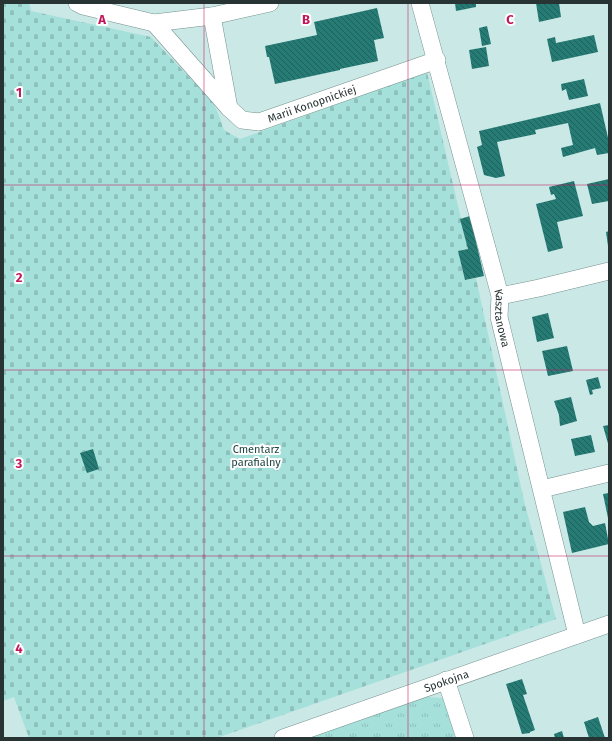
<svg xmlns="http://www.w3.org/2000/svg" width="612" height="741" viewBox="0 0 612 741" font-family="'Fira Sans',sans-serif">
<style>
.grass{fill:url(#grass-tufts)}
.cemetery{fill:url(#cemetery-stones)}
.building{fill:url(#building-back-hatch)}
.lines{fill:none;stroke-linecap:round;stroke-linejoin:round}
.minor-casing{stroke:#769390;stroke-width:18}
.minor{stroke:#fff;stroke-width:17}
.grid{fill:none;stroke:#c2185b;stroke-width:1;stroke-opacity:0.55}
.labels{text-anchor:middle;dominant-baseline:central;stroke-width:4;stroke-linejoin:round;paint-order:stroke}
.street-label{font-size:11px;fill:#283433;stroke:#fff}
.park-label{font-size:11px;fill:#1f4542;stroke:#fff}
.grid-label{font-size:13px;text-anchor:middle;font-weight:bold;fill:#c2185b;stroke:#fff;stroke-width:4;stroke-linejoin:round;paint-order:stroke}
</style>
<defs>
<pattern id="grass-tufts" width="24" height="20" patternUnits="userSpaceOnUse"><rect width="24" height="20" fill="#a5e0da"/><path d="M3 7l-1-3M5 7V3M7 7l1-3M15 17l-1-3M17 17v-4M19 17l1-3" fill="none" stroke="#8ec1bc"/></pattern>
<pattern id="cemetery-stones" width="16" height="16" patternUnits="userSpaceOnUse"><rect width="16" height="16" fill="#a5e0da"/><path d="M2 7V4a2 2 0 0 1 4 0v3zM10 15v-3a2 2 0 0 1 4 0v3z" fill="#8ec1bc"/></pattern>
<pattern id="building-back-hatch" width="6" height="6" patternUnits="userSpaceOnUse"><rect width="6" height="6" fill="#267b75"/><path d="M-1 5l2 2M0 0l6 6M5-1l2 2" fill="none" stroke="#20605c"/></pattern>
</defs>
<rect width="100%" height="100%" fill="#cae9e6"/>
<path class="grass" d="M427 697 444 698 455 738H309Z"/>
<path class="cemetery" d="M3 3H29L31 11 151 37 212 101 218 113 224 130 240 139 427 72 468 249 458 251 465 280 476 278 524 501 556 619 217 738H29L14 697 3 701Z"/>
<path class="building" d="M455 3H476V7L456 11Z
M536 3H559L561 17 539 22Z
M377 8 384 38 374 40 378 61 340 69V70L275 84 269 57H267L265 46 317 35 314 22Z
M487 26 491 44 482 46 479 28Z
M594 35 598 52 552 62 547 39 555 37 556 43Z
M486 47 489 66 472 69 469 50Z
M584 79 588 96 569 100 566 89 562 91 561 84Z
M600 103 609 142V153L597 155 595 148 563 157 561 148 573 145 568 123 535 130 536 134 497 142 505 176 496 178 484 175 477 147 482 145 479 131Z
M609 179V201L592 204 587 184Z
M574 181 583 216 557 222 563 248 548 252 536 204 556 199 554 194 551 195 549 187Z
M470 216 484 276 465 280 458 251 468 249 460 219Z
M609 231V246H608L606 232Z
M548 313 554 338 537 342 532 317Z
M567 346 573 371 548 376 542 351Z
M598 377 601 388 592 390 593 394 590 395 586 380Z
M571 397 577 421 560 426 559 415 554 401Z
M609 425V447L603 426Z
M591 435 595 452 575 456 571 439Z
M93 449 99 469 87 473 80 453Z
M609 493V518H608L603 494Z
M585 507 589 522 593 526 605 523 609 544 572 553 563 512Z
M522 679 527 694 523 695 535 730 530 732V733L522 734 506 684Z
M598 717 605 738H589L584 722Z
M562 731 564 738H555L554 734Z"/>
<g class="lines">
<g class="minor-casing">
<g id="minor">
<path d="M77 3 83 6 154 23 212 16 270 3"/>
<path id="s1" d="M420 3 496 281 500 296 499 317 577 635"/>
<path d="M212 16 229 108"/>
<path id="s2" d="M154 23 229 108 242 120 259 122 437 60"/>
<path d="M500 296 539 288 609 271"/>
<path d="M542 489 609 473"/>
<path d="M446 680 465 738"/>
<path id="s3" d="M283 738 609 624"/>
</g>
</g>
<use href="#minor" class="minor"/>
</g>
<path class="grid" d="M204 3V738M408 3V738M3 185H609M3 370H609M3 556H609"/>
<g class="labels">
<g class="street-label">
<text stroke="none"><textPath href="#s2" startOffset="204">Marii Konopnickiej</textPath></text>
<text stroke="none"><textPath href="#s1" startOffset="326">Kasztanowa</textPath></text>
<text stroke="none"><textPath href="#s3" startOffset="173">Spokojna</textPath></text>
</g>
<g class="park-label">
<text x="256" y="449">Cmentarz<tspan x="256" dy="13">parafialny</tspan></text>
</g>
</g>
<g class="grid-label">
<text x="102" y="24">A</text>
<text x="306" y="24">B</text>
<text x="510" y="24">C</text>
<text x="19" y="97">1</text>
<text x="19" y="282">2</text>
<text x="19" y="468">3</text>
<text x="19" y="653">4</text>
</g>
<rect width="612" height="741" fill="none" stroke="#283433" stroke-width="8"/>
</svg>
